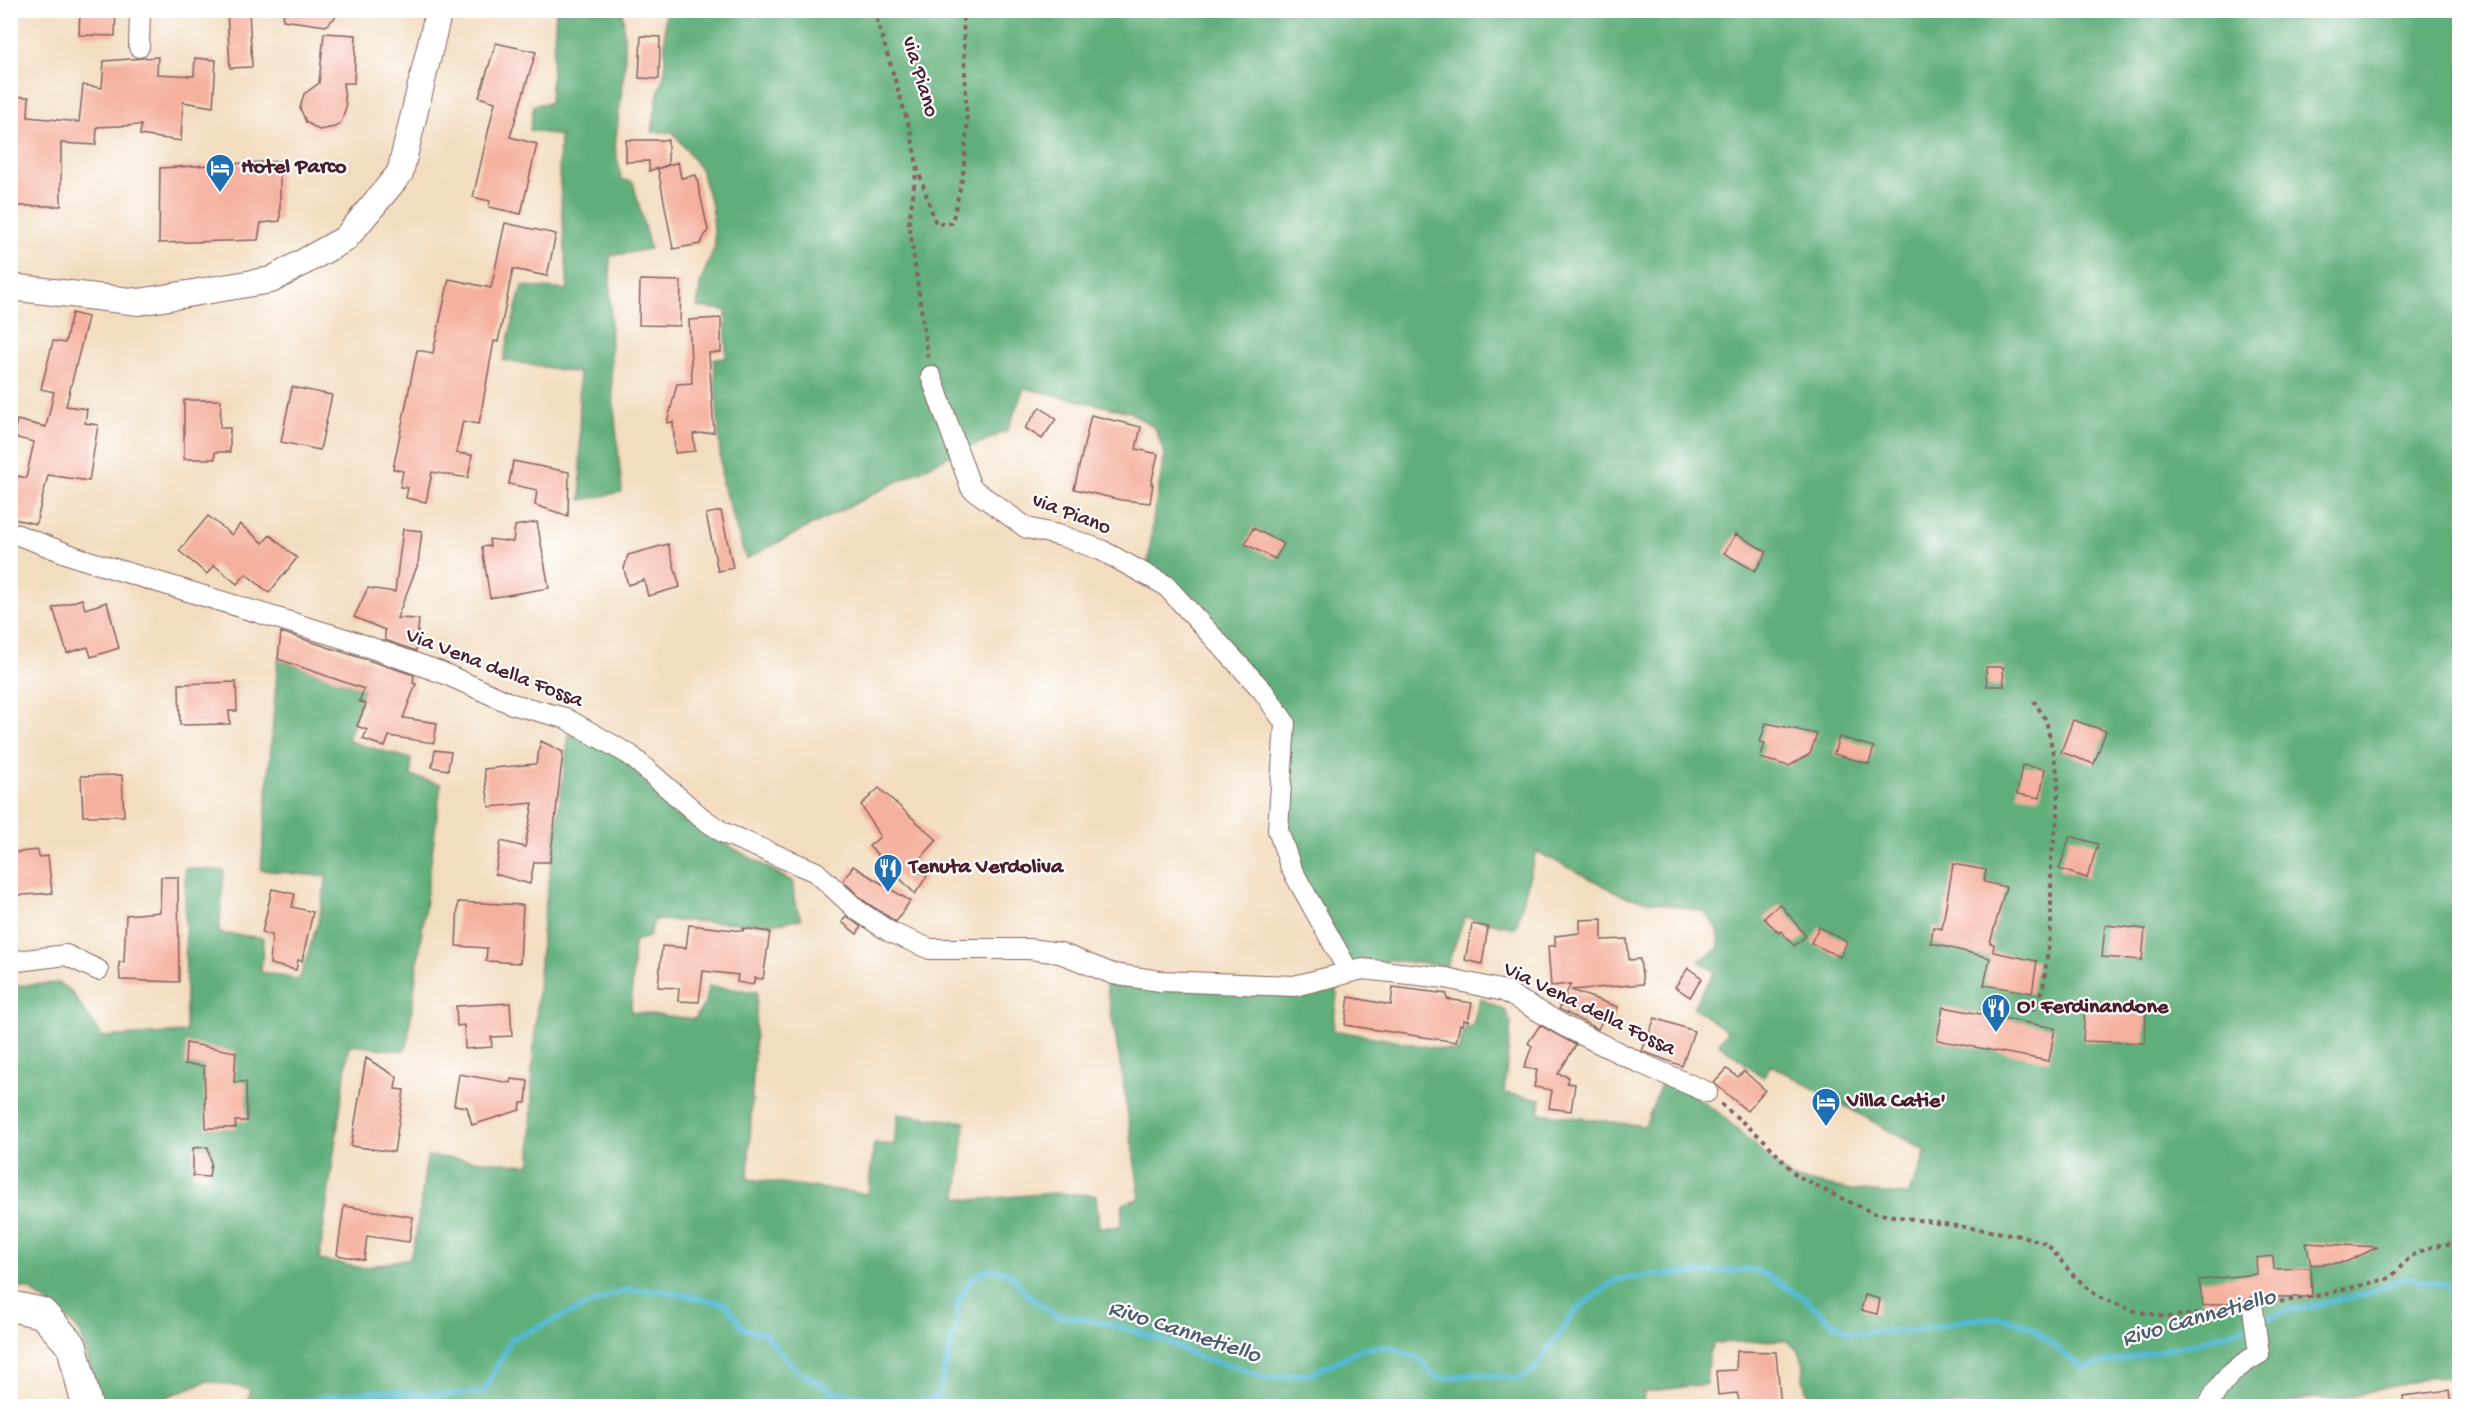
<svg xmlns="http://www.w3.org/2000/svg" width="2470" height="1417" viewBox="0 0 2470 1417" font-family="'Gochi Hand',sans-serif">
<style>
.forest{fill:#60af7a;stroke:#556752;stroke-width:1.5}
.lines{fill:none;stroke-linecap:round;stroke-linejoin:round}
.stream{stroke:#54bad2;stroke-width:6}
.building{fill:#f5b09e}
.minor-casing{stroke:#85625f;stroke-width:22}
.major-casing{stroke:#85625f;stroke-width:28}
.highway-casing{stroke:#85625f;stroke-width:32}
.path{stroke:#85625f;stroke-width:4;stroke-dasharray:4.5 4.5;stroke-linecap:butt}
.minor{stroke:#fff;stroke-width:20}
.major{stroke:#fff;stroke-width:26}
.highway{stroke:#fff;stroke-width:30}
.labels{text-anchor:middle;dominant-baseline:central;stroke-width:4.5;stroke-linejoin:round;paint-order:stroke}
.street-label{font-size:22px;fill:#4a1f2b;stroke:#fff}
.poi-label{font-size:22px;font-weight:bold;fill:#4a1f2b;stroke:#fff;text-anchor:start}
.water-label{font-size:24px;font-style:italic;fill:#4e5d6e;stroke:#fff}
</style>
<rect width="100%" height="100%" fill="#fff"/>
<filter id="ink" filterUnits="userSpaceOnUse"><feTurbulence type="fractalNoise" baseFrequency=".0167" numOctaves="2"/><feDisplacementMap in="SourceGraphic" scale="12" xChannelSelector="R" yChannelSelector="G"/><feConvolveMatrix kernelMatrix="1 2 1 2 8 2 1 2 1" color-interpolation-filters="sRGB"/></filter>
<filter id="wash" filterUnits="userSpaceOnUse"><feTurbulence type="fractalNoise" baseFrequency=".008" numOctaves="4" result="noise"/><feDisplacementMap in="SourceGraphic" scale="24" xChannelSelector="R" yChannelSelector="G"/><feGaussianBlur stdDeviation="1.35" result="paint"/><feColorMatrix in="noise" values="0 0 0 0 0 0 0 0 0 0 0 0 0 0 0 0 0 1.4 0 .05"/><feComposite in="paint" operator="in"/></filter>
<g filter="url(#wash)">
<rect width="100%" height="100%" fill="#f3ddc0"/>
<path class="forest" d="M556 11H623L625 62 615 146 621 179 633 182 650 249 610 256 611 374 622 492 581 500 579 373 503 360 522 286 568 290 559 171 560 136 530 130 534 105 550 103Z
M665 11H2459V1377L2424 1378 2342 1399 2313 1398 2260 1406H1810L1803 1378 1804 1364 1799 1351 1785 1340 1714 1343 1709 1353 1706 1384 1644 1392 1643 1406H247L250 1389 207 1381 161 1399 134 1406H100L93 1377 80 1332 55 1308 28 1289 11 1287V986L58 983 70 990 102 1037 186 1032 185 868 224 871 219 933 264 938 261 972 299 980 318 923 327 877 261 870 278 659 364 689 348 741 411 759V776L441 784 407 1046 403 1051 349 1045 319 1260 363 1268 410 1258 416 1236 427 1156 527 1165 531 1162 532 1072 543 923 569 734 592 740 616 753 644 779 675 815 793 882 794 900 801 919 771 924 654 920 649 937 634 941 631 1012 695 1019 705 1003 708 986 757 992 748 1179 868 1194 874 1143 894 1145 898 1114 965 1122 957 1197 971 1200 1053 1193 1096 1195 1099 1227H1121L1123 1204 1140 1198 1120 1062 1106 984 1264 991 1338 985 1333 1030 1458 1052 1464 1029 1473 1025 1480 998 1506 1011 1511 1023 1504 1093 1541 1099 1539 1113 1645 1126 1662 1082 1686 1091 1719 1113 1791 1178 1851 1190 1908 1195 1921 1167 1926 1151 1771 1065 1763 1077 1719 1044 1727 1031 1693 1007 1715 972 1699 961 1719 949 1717 927 1702 911 1626 897 1536 851 1516 928 1465 917 1447 966 1390 960 1349 972 1286 861 1285 723 1148 565 1154 514 1165 454 1155 428 1130 412 1024 388 1007 431 934 463 746 559 722 483 714 359 726 358V310L697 307 701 281 715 246 712 206 700 168 673 132H652L657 98 665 71Z"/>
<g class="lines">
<path class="stream" d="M267 1406 375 1391 434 1395 484 1392 511 1339 624 1290 663 1291 726 1304 744 1329 765 1334 796 1370 834 1392 912 1405 938 1396 958 1317 957 1303 972 1279 989 1269 1011 1274 1025 1293 1055 1315 1110 1324 1164 1340 1200 1358 1240 1368 1267 1379 1311 1374 1364 1348 1391 1347 1418 1358 1437 1379 1477 1374 1517 1379 1534 1370 1576 1310 1616 1280 1657 1275 1751 1270 1765 1274 1804 1298 1831 1322 1851 1333 1914 1331 1967 1320 2002 1317 2031 1327 2082 1368 2192 1344 2226 1334 2279 1313 2367 1294 2406 1278 2460 1288"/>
</g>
<g id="blocks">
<path class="building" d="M80 10H116L115 36 79 35Z
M227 10H249L252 67 230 68Z
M284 10H343L326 26 283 20Z
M324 33 356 35 354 83H343L346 107 341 122 335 127 319 130 306 122 300 108 304 94 319 83Z
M641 36 660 37 659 79 639 78Z
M496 43 536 52 510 137 537 144 521 214 489 207 490 201 473 197 495 102 479 97Z
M158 57 157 74 194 76 195 58 216 60 213 107 183 102 181 141 140 135 141 125 97 127 96 145 61 143V206H13L14 137H10V96L29 97 28 117 79 122 83 85 102 88 104 61Z
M626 140H668V165L649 171V161L626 162Z
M280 161V221L261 223 258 240 159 243 160 168Z
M678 162 681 178 696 175 708 230 700 244 673 249 658 169Z
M505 223 556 234 547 276 513 269 498 342 494 341 479 424 463 421 456 453 472 455 468 478 432 472 426 502 406 498 408 488 400 487 403 471 393 469 417 350 433 353 449 279 491 288Z
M640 280 681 281 680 326 639 325Z
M72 313 88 317 66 406 87 409 85 423 98 425 89 481 48 475 36 524 10 518V505L18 476 26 478 34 442 13 437 17 420 46 427 54 392 41 389 53 341 65 343Z
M721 318V352L709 353 714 432 693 434 695 451 675 453 673 422 667 423 677 384 692 383 689 320Z
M292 387 332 395 320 450 281 442Z
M184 400H221L220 428H230V452H215V459H184Z
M1040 407 1056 419 1042 439 1025 428Z
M1091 415 1141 427 1136 449 1158 454 1151 484H1153L1150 503 1121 500 1074 489Z
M513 461 569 472 568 516 535 505 537 490 509 484Z
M721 511 733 568 718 571 706 514Z
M208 516 232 535 240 524 263 543 270 535 297 558 269 593 246 574 237 584 214 565 207 574 179 551Z
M537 522 549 588 490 598 482 547 490 546 489 539 513 542 515 526Z
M1253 528 1284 544 1275 559 1245 544Z
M403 529 422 531 418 564 397 618 419 619 416 651 385 640V630L354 617 368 588 395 592Z
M1736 534 1767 552 1755 571 1724 553Z
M668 544 680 587 648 596 644 580 628 585 624 569 628 555Z
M82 599 85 609 107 602 119 648 91 657 88 647 67 653 53 608Z
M281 632 414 675 413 683 416 684 403 718 437 723 434 743 389 736 385 747 363 739 367 730 357 726 366 704 359 701 364 689 278 659Z
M1986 667H2003L2004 686H1987Z
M236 682 237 711H229L230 724 180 725 179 684Z
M2073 720 2106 731 2094 764 2061 752Z
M1766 723 1817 734 1810 754 1789 766 1760 758 1765 743 1760 742Z
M1839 737 1874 747 1869 764 1834 754Z
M541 741 563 752 550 862H534L530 884 495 874 501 841 525 847 533 803 489 807 484 769 536 764Z
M435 750 451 752 448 770 432 767Z
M2022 765 2045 769 2040 798 2017 794Z
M122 775 124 816H83L81 776Z
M879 788 937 840 913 867 927 876 915 894 869 846 880 837 861 805Z
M2070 836 2098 844 2087 878 2059 869Z
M38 850 39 857 48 856 52 893 10 896V853Z
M1953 864 1986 870 1984 882 2006 887 1990 943 1994 944 1993 952 2037 961 2032 993 1984 985 1990 958 1931 943 1933 927 1942 929Z
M853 866 910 901 896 922 864 901 843 881Z
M161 877H178L179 982 120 980 119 962H124L126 915 160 912Z
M272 889 295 894 292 907 313 912 302 961 298 960 296 970 270 964 272 935 262 933Z
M458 902 523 905 520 963 486 961 487 948 456 946Z
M1780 904 1806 936 1794 946 1781 931 1779 933 1764 918Z
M846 916 861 927 857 934 842 922Z
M1602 919V940L1627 939 1629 960 1640 959 1643 984 1571 990 1618 1007 1611 1022 1603 1019 1598 1029 1559 1009 1571 984 1551 986 1548 946H1555V936L1580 933V920Z
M1472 924 1488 927 1482 964 1465 960Z
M689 925 743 931V928L770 932 763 979 755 978 753 985 737 982 738 975 703 971 699 1002 678 1001 679 988 658 987 662 946 686 948Z
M2105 925 2145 929 2142 960 2102 957Z
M1819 927 1847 942 1840 957 1811 943Z
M1688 968 1702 978 1690 997 1675 987Z
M1393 987 1447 994V999L1472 1003 1468 1021 1464 1020 1463 1025 1460 1024 1456 1042 1345 1025 1349 997 1391 1005Z
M510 1003 512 1036 491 1037 492 1047 465 1049 464 1025 457 1026 456 1006Z
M2085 1006 2146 1008 2145 1043 2083 1041Z
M1943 1007 2055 1028 2049 1061 1937 1040Z
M1655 1018 1694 1031 1682 1066 1642 1051Z
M1540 1025 1576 1045 1558 1074 1568 1076 1567 1083 1575 1084 1571 1111 1549 1108 1552 1090 1534 1087 1537 1070 1524 1068 1532 1046 1528 1043Z
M186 1043 236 1052 234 1082H246L247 1121H235L236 1128H206L204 1066 185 1064Z
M366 1058 397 1077 395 1089 404 1090 394 1152 351 1146Z
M1727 1069 1738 1077 1744 1071 1765 1090 1747 1111 1714 1083Z
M459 1074 510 1083 511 1079 528 1081 526 1103H521L520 1110 472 1125 467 1107 454 1105Z
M208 1147 211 1163 209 1177 193 1176V1148Z
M344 1206 413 1217 409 1242 367 1236 364 1260 337 1255Z
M2306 1243 2378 1247 2346 1262 2311 1265Z
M2273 1256 2274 1269 2311 1268 2312 1297H2252L2245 1301 2203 1306 2199 1280 2257 1274 2256 1258Z
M1865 1295 1880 1299 1877 1314 1861 1310Z
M1737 1351 1776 1352 1781 1407H1741L1737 1393 1718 1395 1716 1371 1736 1370Z
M2449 1390 2451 1407H2404L2403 1396Z"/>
</g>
</g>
<g filter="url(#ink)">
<use href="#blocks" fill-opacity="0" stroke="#85625f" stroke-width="1.5"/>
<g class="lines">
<g class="minor-casing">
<path id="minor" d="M139 47 140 10
M931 376 971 488 1027 528 1062 536 1101 550 1165 585 1263 691 1285 723 1278 830 1291 868 1349 972
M10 532 79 558 349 640 443 673 512 704 565 718 630 755 702 818 724 833 816 872 857 910 890 932 930 949H1029L1060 953 1113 974 1160 981 1294 986 1363 969 1446 978 1504 991 1566 1027 1640 1063 1707 1092
M10 962 66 955 98 970
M2208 1406C2220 1382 2235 1367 2259 1354L2253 1309"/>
</g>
<g class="major-casing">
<path id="major" d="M10 287 139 302 271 280 345 239 400 173 439 10"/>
</g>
<g class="highway-casing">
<path id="highway" d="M10 1306 42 1313 72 1346 87 1406"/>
</g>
<path class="path" d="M874 10 911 133 917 166 909 222 928 359
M917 167 936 224 952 223 963 175 967 127 963 16 965 10
M2032 1011 2043 988 2051 928V859L2058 816V776L2046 720 2034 701
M1721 1104 1765 1141 1796 1175 1834 1195 1874 1213 2022 1236 2047 1244 2072 1274 2098 1297 2135 1311 2167 1317 2235 1310
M2271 1303 2322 1295 2390 1278 2411 1256 2434 1246 2460 1242"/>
<use href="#minor" class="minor"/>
<use href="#major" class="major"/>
<use href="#highway" class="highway"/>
</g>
</g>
<defs>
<g id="hotel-pin" transform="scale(1.5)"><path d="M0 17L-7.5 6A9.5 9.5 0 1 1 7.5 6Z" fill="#1f6fb2" stroke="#fff"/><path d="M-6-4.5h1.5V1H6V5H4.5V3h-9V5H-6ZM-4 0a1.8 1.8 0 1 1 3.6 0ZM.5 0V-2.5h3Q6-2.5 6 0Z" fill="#fff"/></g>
<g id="restaurant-pin" transform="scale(1.5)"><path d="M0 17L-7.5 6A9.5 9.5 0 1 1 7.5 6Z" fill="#1f6fb2" stroke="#fff"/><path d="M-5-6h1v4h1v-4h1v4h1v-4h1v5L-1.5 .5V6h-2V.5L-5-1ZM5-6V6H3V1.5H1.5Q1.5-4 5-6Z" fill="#fff"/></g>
</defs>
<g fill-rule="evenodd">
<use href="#hotel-pin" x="220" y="168"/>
<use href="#restaurant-pin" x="888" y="868"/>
<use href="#restaurant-pin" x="1996" y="1008"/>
<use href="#hotel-pin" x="1826" y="1102"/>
</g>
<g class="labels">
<g class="street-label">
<text transform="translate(919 77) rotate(73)">via Piano</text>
<text transform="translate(1071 515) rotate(21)">via Piano</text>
<text transform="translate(494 669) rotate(21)">Via Vena della Fossa</text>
<text transform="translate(1589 1010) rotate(26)">Via Vena della Fossa</text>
</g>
<g class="poi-label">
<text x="241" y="168">Hotel Parco</text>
<text x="909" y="868">Tenuta Verdoliva</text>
<text x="2017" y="1008">O' Ferdinandone</text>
<text x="1847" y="1102">Villa Catie'</text>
</g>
<g class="water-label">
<text transform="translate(2199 1319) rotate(-16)">Rivo Cannetiello</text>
<text transform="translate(1184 1333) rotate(18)">Rivo Cannetiello</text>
</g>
</g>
<rect width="2470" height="1417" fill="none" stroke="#fff" stroke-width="36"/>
</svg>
